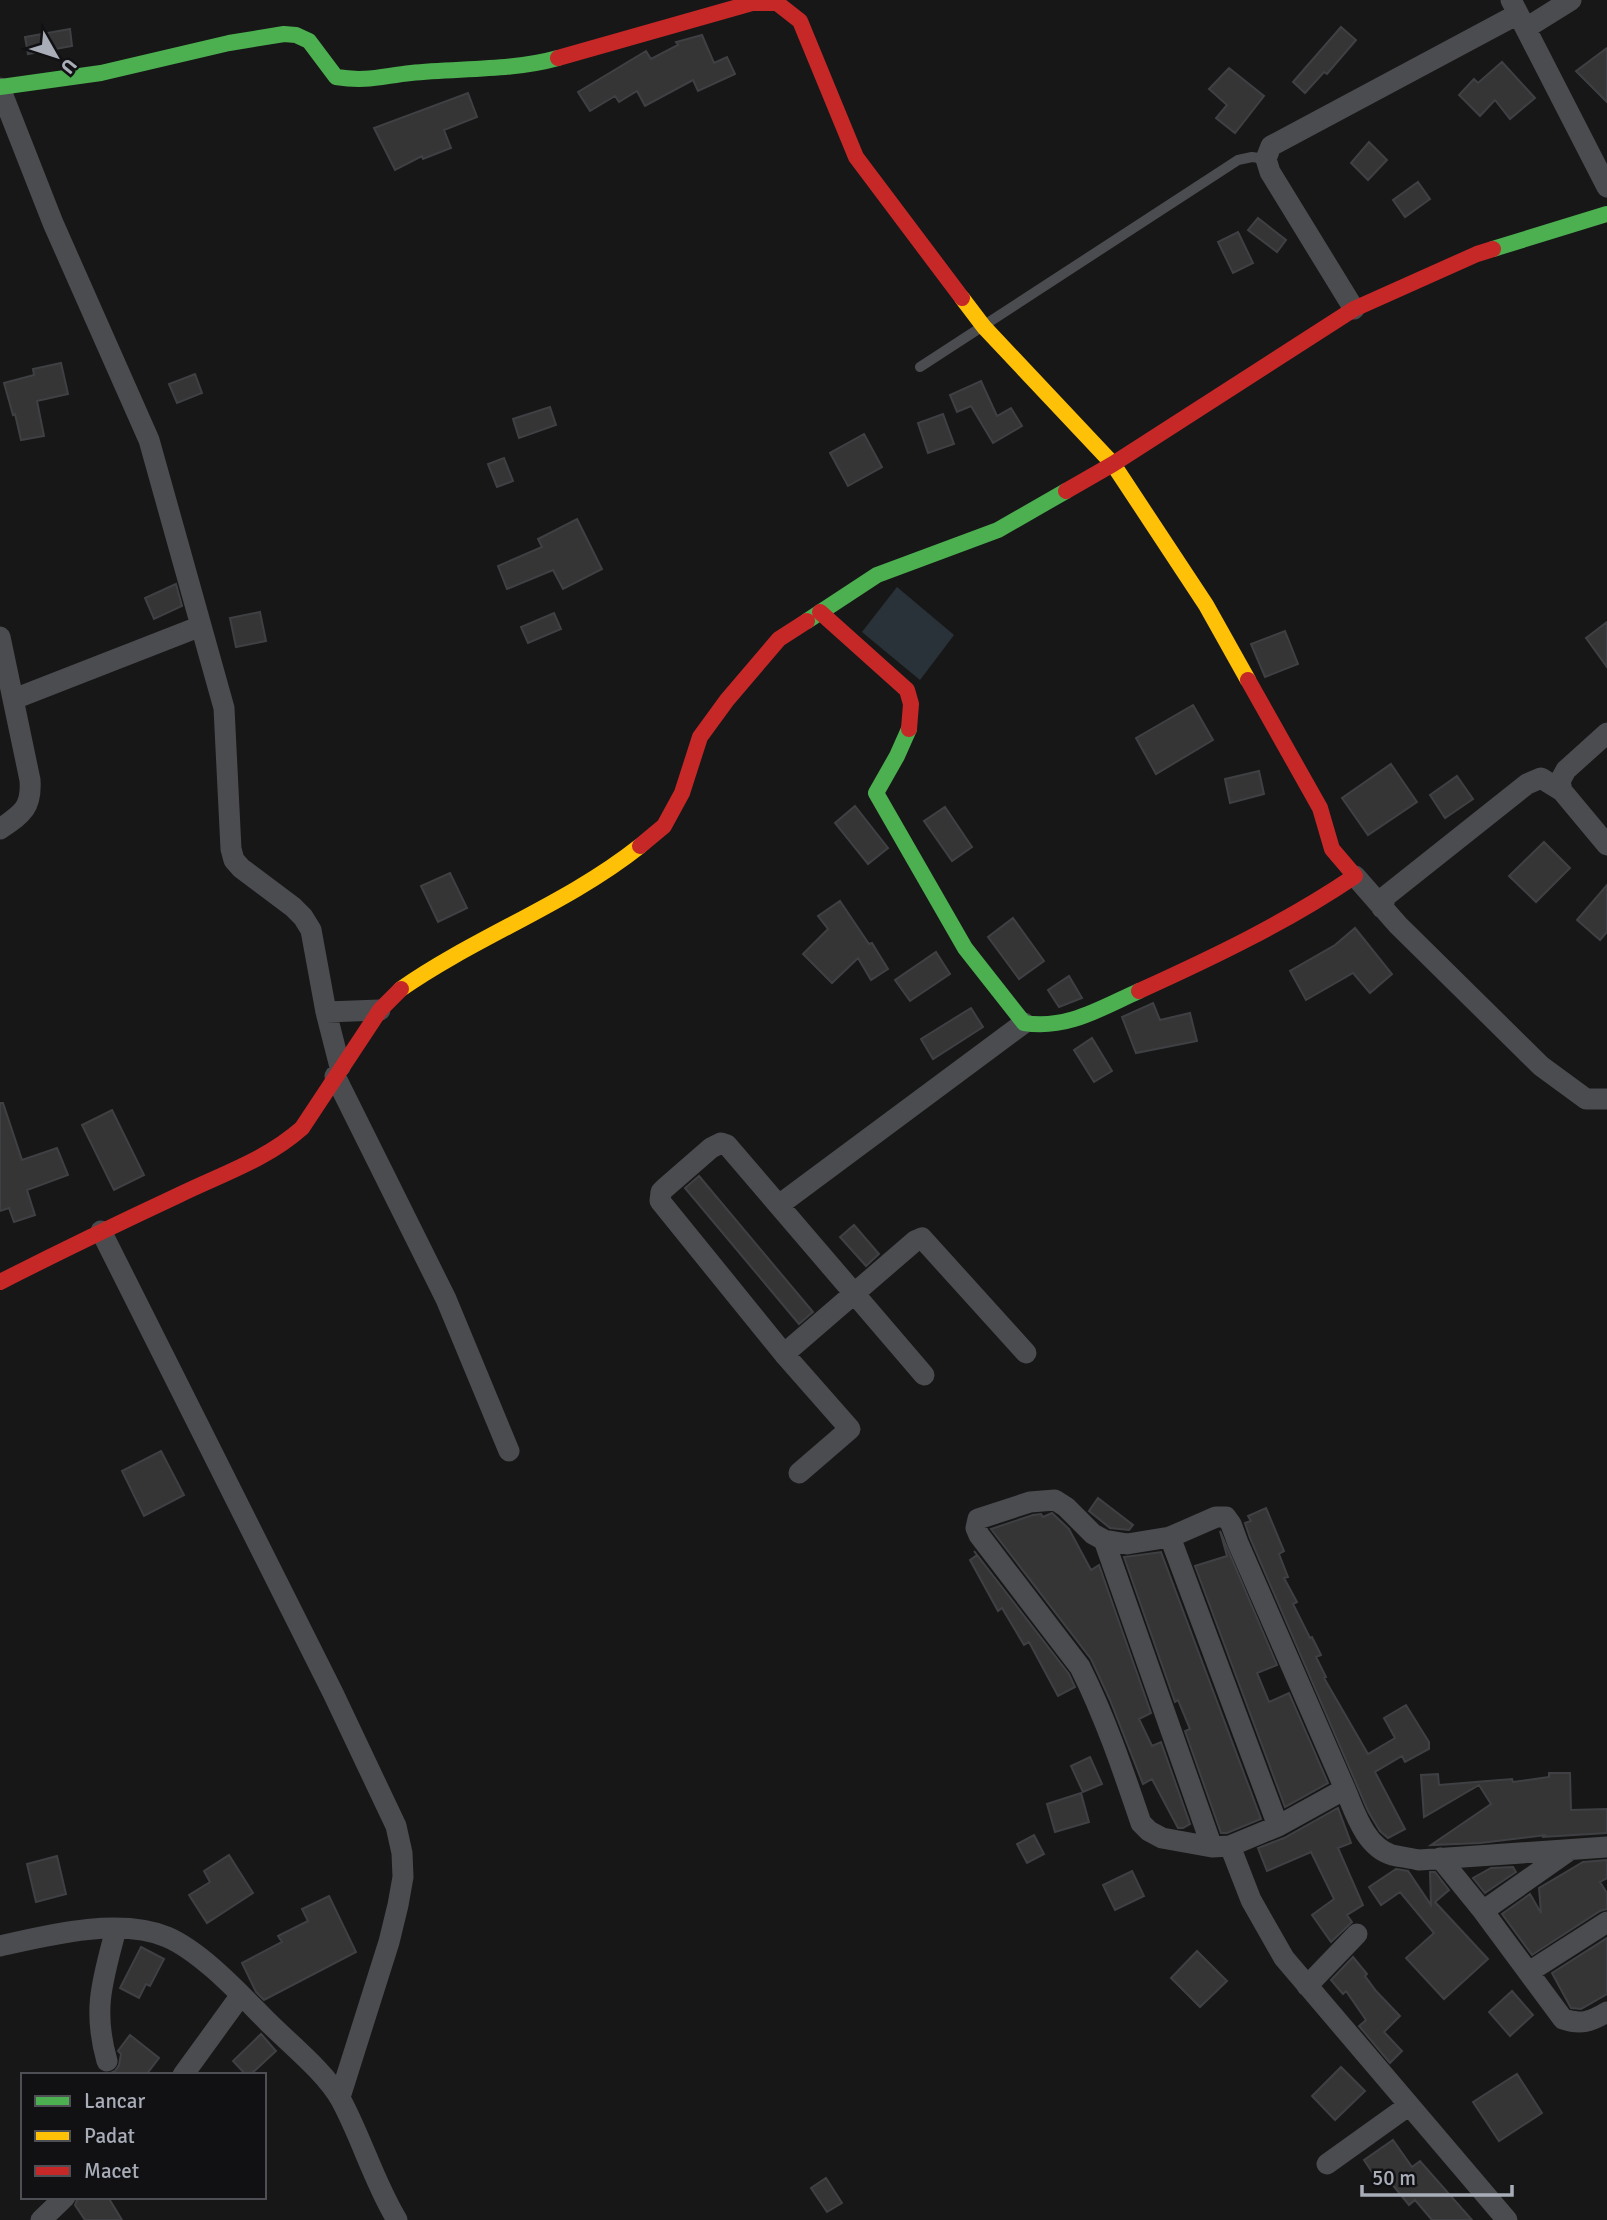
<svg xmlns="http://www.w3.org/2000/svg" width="1607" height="2220" viewBox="0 0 1607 2220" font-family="Signika,sans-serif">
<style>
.water{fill:#2a3239}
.building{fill:#353536;stroke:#3f4043;stroke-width:2}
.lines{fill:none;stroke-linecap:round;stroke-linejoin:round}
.lane{stroke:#4b4c50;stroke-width:10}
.street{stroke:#4b4c50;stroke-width:21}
.fast{stroke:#4caf50;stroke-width:16}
.slow{stroke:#ffc107;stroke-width:16}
.jam{stroke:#c62828;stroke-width:16}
</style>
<rect width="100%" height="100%" fill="#171717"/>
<path class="water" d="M897 587 954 635 920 680 862 632Z"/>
<path class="building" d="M1341 27 1356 40 1327 74 1324 72 1305 93 1293 82Z
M70 29 72 46 28 54 25 37Z
M702 35 714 63 727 57 735 74 698 91 693 80 645 106 637 91 619 102 615 96 590 111 578 92 646 51 651 59 678 45 676 42Z
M1607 48V102L1576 71Z
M1502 62 1535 98 1510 119 1495 100 1480 116 1459 95 1474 79 1478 83Z
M1229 68 1264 96 1235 133 1216 118 1227 105 1209 89Z
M468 93 477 117 444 130 451 148 423 159 422 156 395 170 374 128Z
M1369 142 1387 160 1368 180 1351 163Z
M1418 182 1430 199 1405 217 1393 200Z
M1258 218 1286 240 1277 252 1248 230Z
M1238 232 1253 263 1233 273 1218 242Z
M61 363 68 394 37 401 44 436 21 440 15 414 13 415 4 383 34 375 33 369Z
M195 374 202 393 177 403 169 384Z
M981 381 997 416 1011 408 1022 426 993 443 971 406 957 412 950 395Z
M550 407 556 425 519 438 513 419Z
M943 414 954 444 928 453 918 423Z
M864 434 882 467 848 486 830 453Z
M504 458 513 481 497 487 488 464Z
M577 519 602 569 563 589 553 570 507 589 498 566 542 547 538 539Z
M176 584 182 606 154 619 145 598Z
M260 612 266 641 236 647 230 618Z
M554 613 561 629 528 643 521 627Z
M1607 622V667L1586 638Z
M1285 631 1298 664 1265 677 1251 644Z
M1193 705 1213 740 1156 774 1136 738Z
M1391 764 1417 802 1368 835 1342 798Z
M1259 771 1264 794 1230 803 1225 779Z
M1457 776 1473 799 1445 818 1430 795Z
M855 806 888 848 868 864 835 823Z
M945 807 972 847 952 861 924 821Z
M1544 842 1570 868 1536 902 1509 876Z
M450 873 467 908 438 922 421 886Z
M1607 885V932L1600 940 1577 920Z
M840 901 869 944 872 943 888 969 871 980 858 958 832 983 803 954 828 929 818 916Z
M1013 918 1044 961 1019 979 988 937Z
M1355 928 1392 974 1370 993 1353 973 1306 1000 1290 971 1335 945Z
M936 952 950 974 910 1001 895 980Z
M1069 976 1082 998 1059 1007 1048 990Z
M1153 1003 1160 1020 1190 1013 1197 1041 1136 1053 1122 1017Z
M971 1008 983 1027 933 1059 921 1039Z
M1092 1038 1112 1071 1094 1082 1074 1050Z
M0 1103H3L22 1160 57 1148 68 1175 27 1190 35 1215 14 1222 9 1208 0 1211Z
M112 1110 144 1175 114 1190 82 1125Z
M699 1176 813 1312 799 1324 685 1188Z
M854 1225 879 1254 866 1266 840 1237Z
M161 1451 184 1495 144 1516 122 1471Z
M1098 1498 1133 1525 1129 1530 1110 1528 1089 1511Z
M1266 1508 1284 1551 1279 1554 1288 1577 1284 1578 1297 1602 1293 1604 1310 1638 1312 1637 1321 1655 1316 1657 1326 1677 1324 1678 1368 1754 1395 1738 1384 1718 1406 1705 1429 1742V1749L1405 1762 1402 1756 1375 1772 1405 1829 1388 1838 1380 1831 1368 1811 1250 1538 1245 1523 1251 1521 1248 1516Z
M1052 1513 1069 1529 1091 1570 1099 1565 1151 1713 1139 1719 1152 1746 1161 1742 1190 1824 1183 1828H1178L1152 1779 1143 1784 1110 1700 1091 1659 991 1529 1033 1515 1041 1514 1043 1517Z
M1220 1531 1277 1665 1257 1673 1269 1702 1289 1693 1328 1783 1285 1807 1195 1566 1227 1556Z
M974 1551 1069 1674 1075 1687 1058 1696 1029 1642 1024 1645 1002 1608 998 1611 970 1560 977 1555Z
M1161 1552 1261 1819 1227 1833H1221L1185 1731 1190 1729 1178 1700 1175 1702 1124 1557Z
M1090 1757 1102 1784 1083 1792 1071 1766Z
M1549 1773H1570L1571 1810 1607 1809V1833L1542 1837 1546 1835 1480 1843 1431 1845 1491 1804 1479 1785 1424 1817 1421 1775 1438 1774 1439 1785 1512 1779 1513 1782 1549 1777Z
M1081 1793 1089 1822 1055 1832 1047 1804Z
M1338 1808 1351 1843 1338 1848 1363 1905 1347 1915 1352 1922 1331 1942 1312 1915 1334 1899 1311 1852 1267 1871 1258 1848 1284 1838Z
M1034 1835 1044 1854 1027 1863 1017 1844Z
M229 1855 253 1893 207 1923 189 1895 210 1882 204 1871Z
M57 1856 66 1894 36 1902 27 1864Z
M1607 1860V1878L1600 1882 1607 1893V1909L1600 1911 1532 1955 1502 1914 1530 1894 1541 1913 1539 1888 1583 1862Z
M1513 1867 1516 1872 1485 1893 1473 1878 1491 1868Z
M1396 1869 1408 1871 1431 1905 1430 1872H1435L1449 1890 1435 1902 1488 1959 1444 1999 1406 1958 1434 1933 1400 1892 1381 1905 1369 1887Z
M1132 1871 1144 1896 1115 1910 1103 1885Z
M329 1896 356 1952 264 2000 256 1992 242 1963 282 1942 278 1936 308 1921 302 1909Z
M1607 1938V1994L1581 2009 1571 2008 1552 1973Z
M141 1947 164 1959 150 1986 146 1984 139 1998 120 1988Z
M1197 1951 1227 1981 1200 2007 1171 1978Z
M1353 1957 1367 1974 1365 1976 1376 1991 1400 2016 1384 2032 1402 2051 1390 2063 1359 2026 1366 2020 1346 1991 1343 1994 1331 1980Z
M1512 1991 1533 2015 1510 2036 1489 2012Z
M261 2034 276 2051 250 2075H246L233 2061Z
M130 2035 159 2058 146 2075H106L115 2071 119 2065 121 2054 118 2051Z
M1341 2067 1365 2091 1335 2120 1312 2096Z
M1517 2074 1542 2113 1499 2141 1473 2102Z
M1393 2140 1412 2167 1420 2161 1472 2220H1432L1415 2200 1409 2205 1383 2173 1376 2178 1364 2160Z
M826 2178 842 2203 827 2212 811 2188Z
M78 2197H108L122 2220H85L75 2205Z"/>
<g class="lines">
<path class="lane" d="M920 367 1238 160 1252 157 1266 159"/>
<path class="street" d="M1511 0 1607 187
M1526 28 1571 0
M0 88 53 223 149 440 224 708 231 849 234 860 241 868 293 907 303 917 311 930 326 1012 340 1067
M1354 309 1270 172 1266 159 1271 146 1518 14
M0 637 30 780C32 808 22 814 0 829
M14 699 201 626
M1607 733 1566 770 1560 781 1562 791 1607 845
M1355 876 1398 925 1541 1066 1586 1099H1607
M1382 908 1386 896 1527 784 1541 778 1562 791
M326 1012 380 1010
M335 1076 446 1299 509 1451
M779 1205 1024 1023
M101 1231 333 1693 396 1826 402 1853 403 1877 398 1905 389 1942 340 2097
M784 1354 915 1241 922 1238 1026 1353
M799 1473 850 1429 784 1354 660 1201 661 1192 665 1188 711 1148 721 1143 727 1145 924 1375
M1170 1537 1278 1826
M1104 1540 1212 1847
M1345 1789 1278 1826 1230 1846 1212 1847 1162 1838 1149 1831 1141 1823C1123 1770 1105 1717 1080 1667L979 1535 976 1528 978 1519 1030 1502 1055 1500 1066 1507 1093 1534 1104 1540 1127 1544 1170 1537 1216 1517H1226L1231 1524 1238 1543 1345 1789C1355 1812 1365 1847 1392 1855 1401 1857 1410 1858 1419 1860L1607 1847
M1230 1846 1251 1900 1284 1958 1507 2220
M1440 1858 1483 1911 1563 2019C1581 2025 1590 2022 1607 2012
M1483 1911 1570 1850
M0 1946C48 1935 120 1917 167 1937 202 1952 242 1996 268 2022 291 2045 326 2073 341 2100 362 2139 374 2182 397 2220
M1529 1972 1607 1922
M1307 1986 1357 1934
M107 2061C92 2009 103 1979 116 1929
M183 2075 241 1995
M1327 2164 1408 2106
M41 2220 65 2197"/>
<path class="fast" d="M0 87 101 73 229 43 284 34 296 35 309 41 336 77C367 82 382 76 411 73 460 68 511 71 558 58
M1493 249 1607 214
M807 621 877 575 998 530 1066 491
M909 729 897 756 876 793 965 948 1024 1023C1067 1030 1101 1008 1139 991"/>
<path class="slow" d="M962 298 984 327 1113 464 1206 605 1248 680
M401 989C477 936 567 904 640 846"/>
<path class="jam" d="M558 58 752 3H777L800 21 856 157 962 298
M1066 491 1113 464 1354 309 1477 254 1493 249
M820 612 907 690 911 704 909 729
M640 846 664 826 682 793 700 737 727 700 779 639 807 621
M1139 991C1214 957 1287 922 1355 876L1332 849 1320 808 1248 680
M0 1282C59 1252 119 1223 179 1195 222 1174 266 1160 302 1128L380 1010 401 989"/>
</g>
<rect x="21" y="2073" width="245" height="126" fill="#111113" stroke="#4d4f55" stroke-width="2"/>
<rect x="35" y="2096" width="35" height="10" fill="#4caf50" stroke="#4d4f55" stroke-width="2"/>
<text x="84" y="2108" font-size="21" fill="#a8adb8">Lancar</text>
<rect x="35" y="2131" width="35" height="10" fill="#ffc107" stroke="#4d4f55" stroke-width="2"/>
<text x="84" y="2143" font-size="21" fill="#a8adb8">Padat</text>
<rect x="35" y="2166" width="35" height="10" fill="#c62828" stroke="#4d4f55" stroke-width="2"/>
<text x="84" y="2178" font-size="21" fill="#a8adb8">Macet</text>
<g transform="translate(56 56) rotate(129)" stroke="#111113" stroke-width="5" paint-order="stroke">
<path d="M0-5L12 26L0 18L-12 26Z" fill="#a8adb8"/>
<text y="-10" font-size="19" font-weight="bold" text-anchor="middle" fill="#a8adb8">U</text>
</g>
<path d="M1362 2185v10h150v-10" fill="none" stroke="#a8adb8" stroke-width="3.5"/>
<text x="1372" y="2185" font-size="21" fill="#a8adb8" stroke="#111113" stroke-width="5" paint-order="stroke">50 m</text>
</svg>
